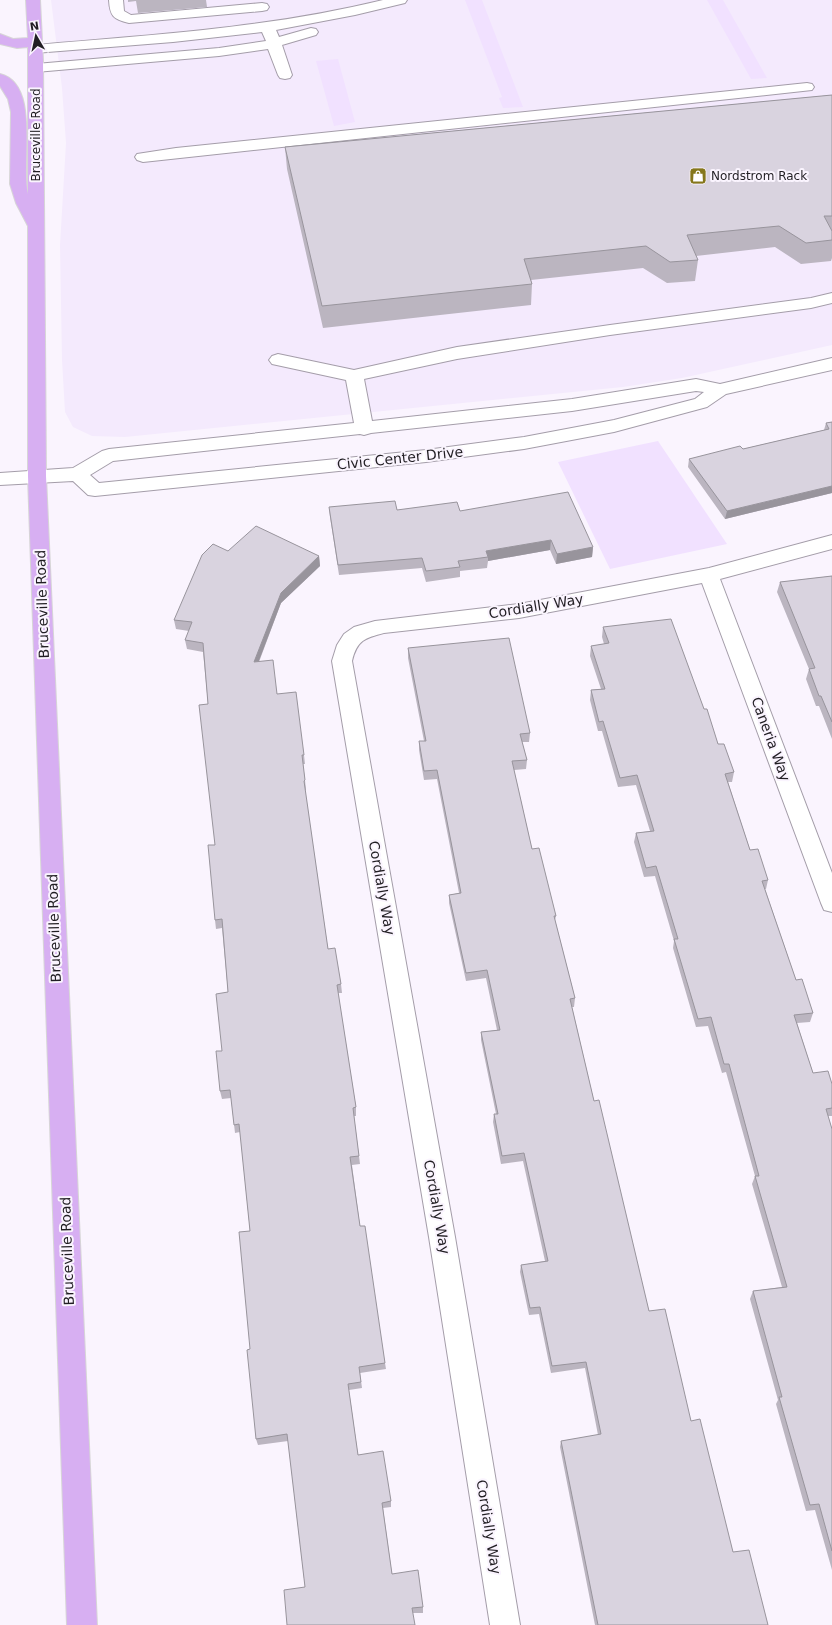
<svg xmlns="http://www.w3.org/2000/svg" width="832" height="1625" viewBox="0 0 832 1625" font-family="'DejaVu Sans',sans-serif">
<style>
.built{fill:#f4eafd}
.green{fill:#f1e1ff}
.lines{fill:none;stroke-linecap:round;stroke-linejoin:round}
.minor-casing{stroke:#a49da9;stroke-width:2}
.major-casing{stroke:#d7d6d7;stroke-width:2}
.minor{fill:#fff;fill-rule:evenodd}
.major{fill:#d7aff2;fill-rule:evenodd}
.wall{fill:#bbb5c0}
.shaded-wall{fill:#98949c}
.building{fill:#d9d3df;stroke:#98949c}
.labels{text-anchor:middle;dominant-baseline:central;stroke-width:4;stroke-linejoin:round;paint-order:stroke}
.far-street-label{font-size:12px;fill:#211e23;stroke:#faf4fe}
.far-poi-label{font-size:12px;fill:#211e23;stroke:#faf4fe;text-anchor:start}
.street-label{font-size:14px;fill:#211e23;stroke:#faf4fe}
</style>
<rect width="100%" height="100%" fill="#faf4fe"/>
<path class="built" d="M51 0H832V345L682 378 623 387 125 437 92 436 73 427 65 412 62 360 60 245 66 143 62 88Z"/>
<path class="green" d="M465 0H482L523 107 503 108 499 98 502 97Z
M707 0H723L767 78 751 79Z
M338 59 355 122 334 126 316 61Z
M658 441 727 544 610 569 558 462Z"/>
<g class="lines">
<g class="minor-casing">
<path id="minor" d="M109 0H123L124 11 131 15 262 3 267 4 269 7 267 10 262 11 129 23C113 19 110 16 109 0Z
M383 0H407L405 3 355 15 276 30 279 37 311 28 316 29 318 32 316 35 282 45 292 75 290 78 285 79 280 78 278 75 268 49 219 56 36 72 31 71 29 68 31 65 36 64 219 48 266 41 262 32 173 42 35 53 30 52 28 49 30 46 35 45C152 35 269 28 383 0Z
M807 83 812 84 814 87 812 90 143 162 137 160 135 157 137 154 176 148Z
M832 293V303L811 308 610 335 457 359 364 379 372 421 572 399 696 379 720 384 832 358V370L726 394 707 407 614 432 524 449 426 462 95 496 88 495 73 481 0 485V473L73 468 102 451 109 449 354 423 346 380 272 364 269 360 272 356 278 354 354 370 457 347 610 325 811 298ZM696 391 704 392 695 399 614 420 524 437 426 450 99 483 90 475 113 461 360 434 364 435 371 433 572 411Z
M832 535V549L720 579 832 873V912L824 910 821 903 702 583 519 618 384 633C365 638 357 640 352 661L455 1237 520 1625H490L429 1237 332 661 337 645 344 634 354 627 375 621 519 604 709 568Z"/>
</g>
<g class="major-casing">
<path id="major" d="M26 0H40L43 60 46 476 97 1625H67L28 476V226L16 203 10 184 11 112 8 99 0 86V74C41 84 20 164 28 194V47L17 48 0 44V34L13 39 28 38Z"/>
</g>
<use href="#minor" class="minor"/>
<use href="#major" class="major"/>
</g>
<path class="wall" d="M128 0H206L207 7 138 13 136 1 128 2Z
M832 95V258L831 261 801 264 775 247 696 256 698 260 695 281 667 283 643 268 531 280 532 284 531 305 323 328 287 169 285 147Z
M832 422V493L725 519 688 467 689 459 743 449 824 430 826 423Z
M329 507 397 510 460 511 593 547 592 557 556 564 550 550 488 561 487 568 460 571V577L426 582 422 568 339 575 330 517Z
M228 551 319 556 320 566 281 603 259 662 277 694 304 755 305 764H303L305 780 306 790H305L328 949 341 984 342 993H338L356 1107V1116H354L360 1164 352 1165 360 1226 385 1363 386 1369 360 1373 362 1388 349 1390 358 1455 391 1501V1507L383 1508 392 1574 423 1607V1613H413L305 1587 288 1441 258 1445 256 1439 250 1349V1231L240 1132 235 1133 231 1098 222 1099 220 1091 222 1051 228 992 222 928 216 929 215 920V845L208 704 203 652 187 649 185 640 189 631 176 629 174 620Z
M832 576V739L819 706H816L806 679 809 669 777 592 780 582Z
M603 627 704 709 718 744 734 772 732 782H728L750 850 768 880 766 889H765L796 980 813 1013 810 1022 797 1023 813 1073 832 1084V1116H828L832 1129V1570L815 1510 806 1511 776 1404 778 1400 750 1299 753 1291 782 1287 752 1184 755 1176 726 1072 722 1073 708 1026 696 1027 673 948 674 941 655 876 644 877 634 842 636 833 650 831 636 785 618 787 602 731H598L590 700 591 690 601 689 590 656 591 646 604 644 602 637Z
M408 648 530 733 529 742H522L527 760 526 769 514 770 532 849 556 916 555 920 575 998 574 1007H572L594 1101 649 1311 691 1421 733 1552 768 1625H595L560 1447 561 1441 598 1435 585 1368 551 1373 539 1314 529 1315 520 1272 521 1265 545 1261 523 1161 501 1164 493 1122 494 1114H496L481 1040V1032L497 1030 486 978 466 981 449 903V895L459 893 437 779 424 780 419 750V741H424L408 658Z"/>
<path class="shaded-wall" d="M832 486V493L725 519 727 511Z
M551 540 550 550 488 561V557L486 551Z
M593 547 592 557 556 564 557 554Z
M319 556 320 566 281 603 255 671 254 662 281 593Z"/>
<path class="building" d="M832 95V216H824L832 231V240L806 243 779 226 687 235 698 260 670 262 646 246 524 259 532 284 322 306 285 147Z
M832 422V486L727 511 689 459 740 446 743 449 829 429 826 423Z
M568 492 593 547 557 554 551 540 486 551 488 557 458 561 460 567 426 571 422 558 338 565 329 507 395 501 397 510 457 502 460 511Z
M256 526 319 556 281 593 254 662 273 660 277 694 296 692 304 755H302L305 780 304 781 328 949 335 948 341 984 337 985 356 1107 353 1108 359 1156 350 1157 360 1226H365L385 1363 359 1367 361 1382 348 1384 358 1455 383 1451 391 1501 382 1503 392 1574 418 1570 423 1607 412 1608 415 1625H287L284 1590 305 1587 287 1434 256 1439 247 1350 250 1349 239 1232 250 1231 239 1124 234 1125 230 1090 220 1091 216 1051H222L216 994 228 992 222 919 215 920 208 845H215L199 705 208 704 203 643 185 640 192 622 174 620 202 555 213 544 228 551Z
M832 576V722L821 696H819L809 669 815 668 780 582Z
M671 619 704 709H707L718 744H724L734 772 725 774 750 850 758 849 768 880 762 881 796 980 802 979 813 1013 794 1015 813 1073 828 1071 832 1084V1108L826 1109 832 1129V1551L819 1504 810 1505 779 1397H782L753 1291 787 1287 755 1176H759L729 1064H724L711 1017 698 1019 674 939H678L656 866 646 868 636 833 654 831 637 775 620 778 603 721 599 722 591 690 605 689 591 646 609 643 603 627Z
M509 638 530 733 520 734 527 760 512 761 532 849 539 848 556 916H554L575 998 570 999 594 1101 599 1100 649 1311 665 1309 691 1421 700 1419 733 1552 749 1550 768 1625H598L561 1441 601 1434 586 1362 552 1366 540 1307 530 1308 521 1265 548 1261 524 1153 502 1156 494 1114H498L481 1032 500 1030 487 970 466 973 449 895 461 893 437 770 424 771 419 741H426L408 648Z"/>
<defs>
<g id="shop-square" transform="scale(0.9)"><rect x="-9" y="-9" width="18" height="18" rx="4" fill="#85771b" stroke="#faf4fe"/><path d="M-5-2.5h2.3a2.7 3.5 0 0 1 5.4 0H5L5.5 6h-11ZM-1.5-2.5h3a1.5 2.3 0 0 0-3 0Z" fill="#fff"/></g>
</defs>
<g fill-rule="evenodd">
<use href="#shop-square" x="698" y="176"/>
</g>
<g class="labels">
<g class="far-street-label">
<text transform="translate(36 135) rotate(-90)">Bruceville Road</text>
</g>
<g class="far-poi-label">
<text x="711" y="176">Nordstrom Rack</text>
</g>
<g class="street-label">
<text transform="translate(400 458) rotate(-6)">Civic Center Drive</text>
<text transform="translate(42 604) rotate(-92)">Bruceville Road</text>
<text transform="translate(536 606) rotate(-9)">Cordially Way</text>
<text transform="translate(771 739) rotate(70)">Caneria Way</text>
<text transform="translate(382 888) rotate(80)">Cordially Way</text>
<text transform="translate(54 928) rotate(-92)">Bruceville Road</text>
<text transform="translate(437 1207) rotate(80)">Cordially Way</text>
<text transform="translate(67 1251) rotate(-92)">Bruceville Road</text>
<text transform="translate(489 1527) rotate(81)">Cordially Way</text>
</g>
</g>
<g transform="translate(36 36) rotate(351)" stroke="#faf4fe" stroke-width="3" paint-order="stroke">
<path d="M0-3L7 15L0 10L-7 15Z" fill="#211e23"/>
<text y="-6" font-size="11" font-weight="bold" text-anchor="middle" fill="#211e23">N</text>
</g>
</svg>
